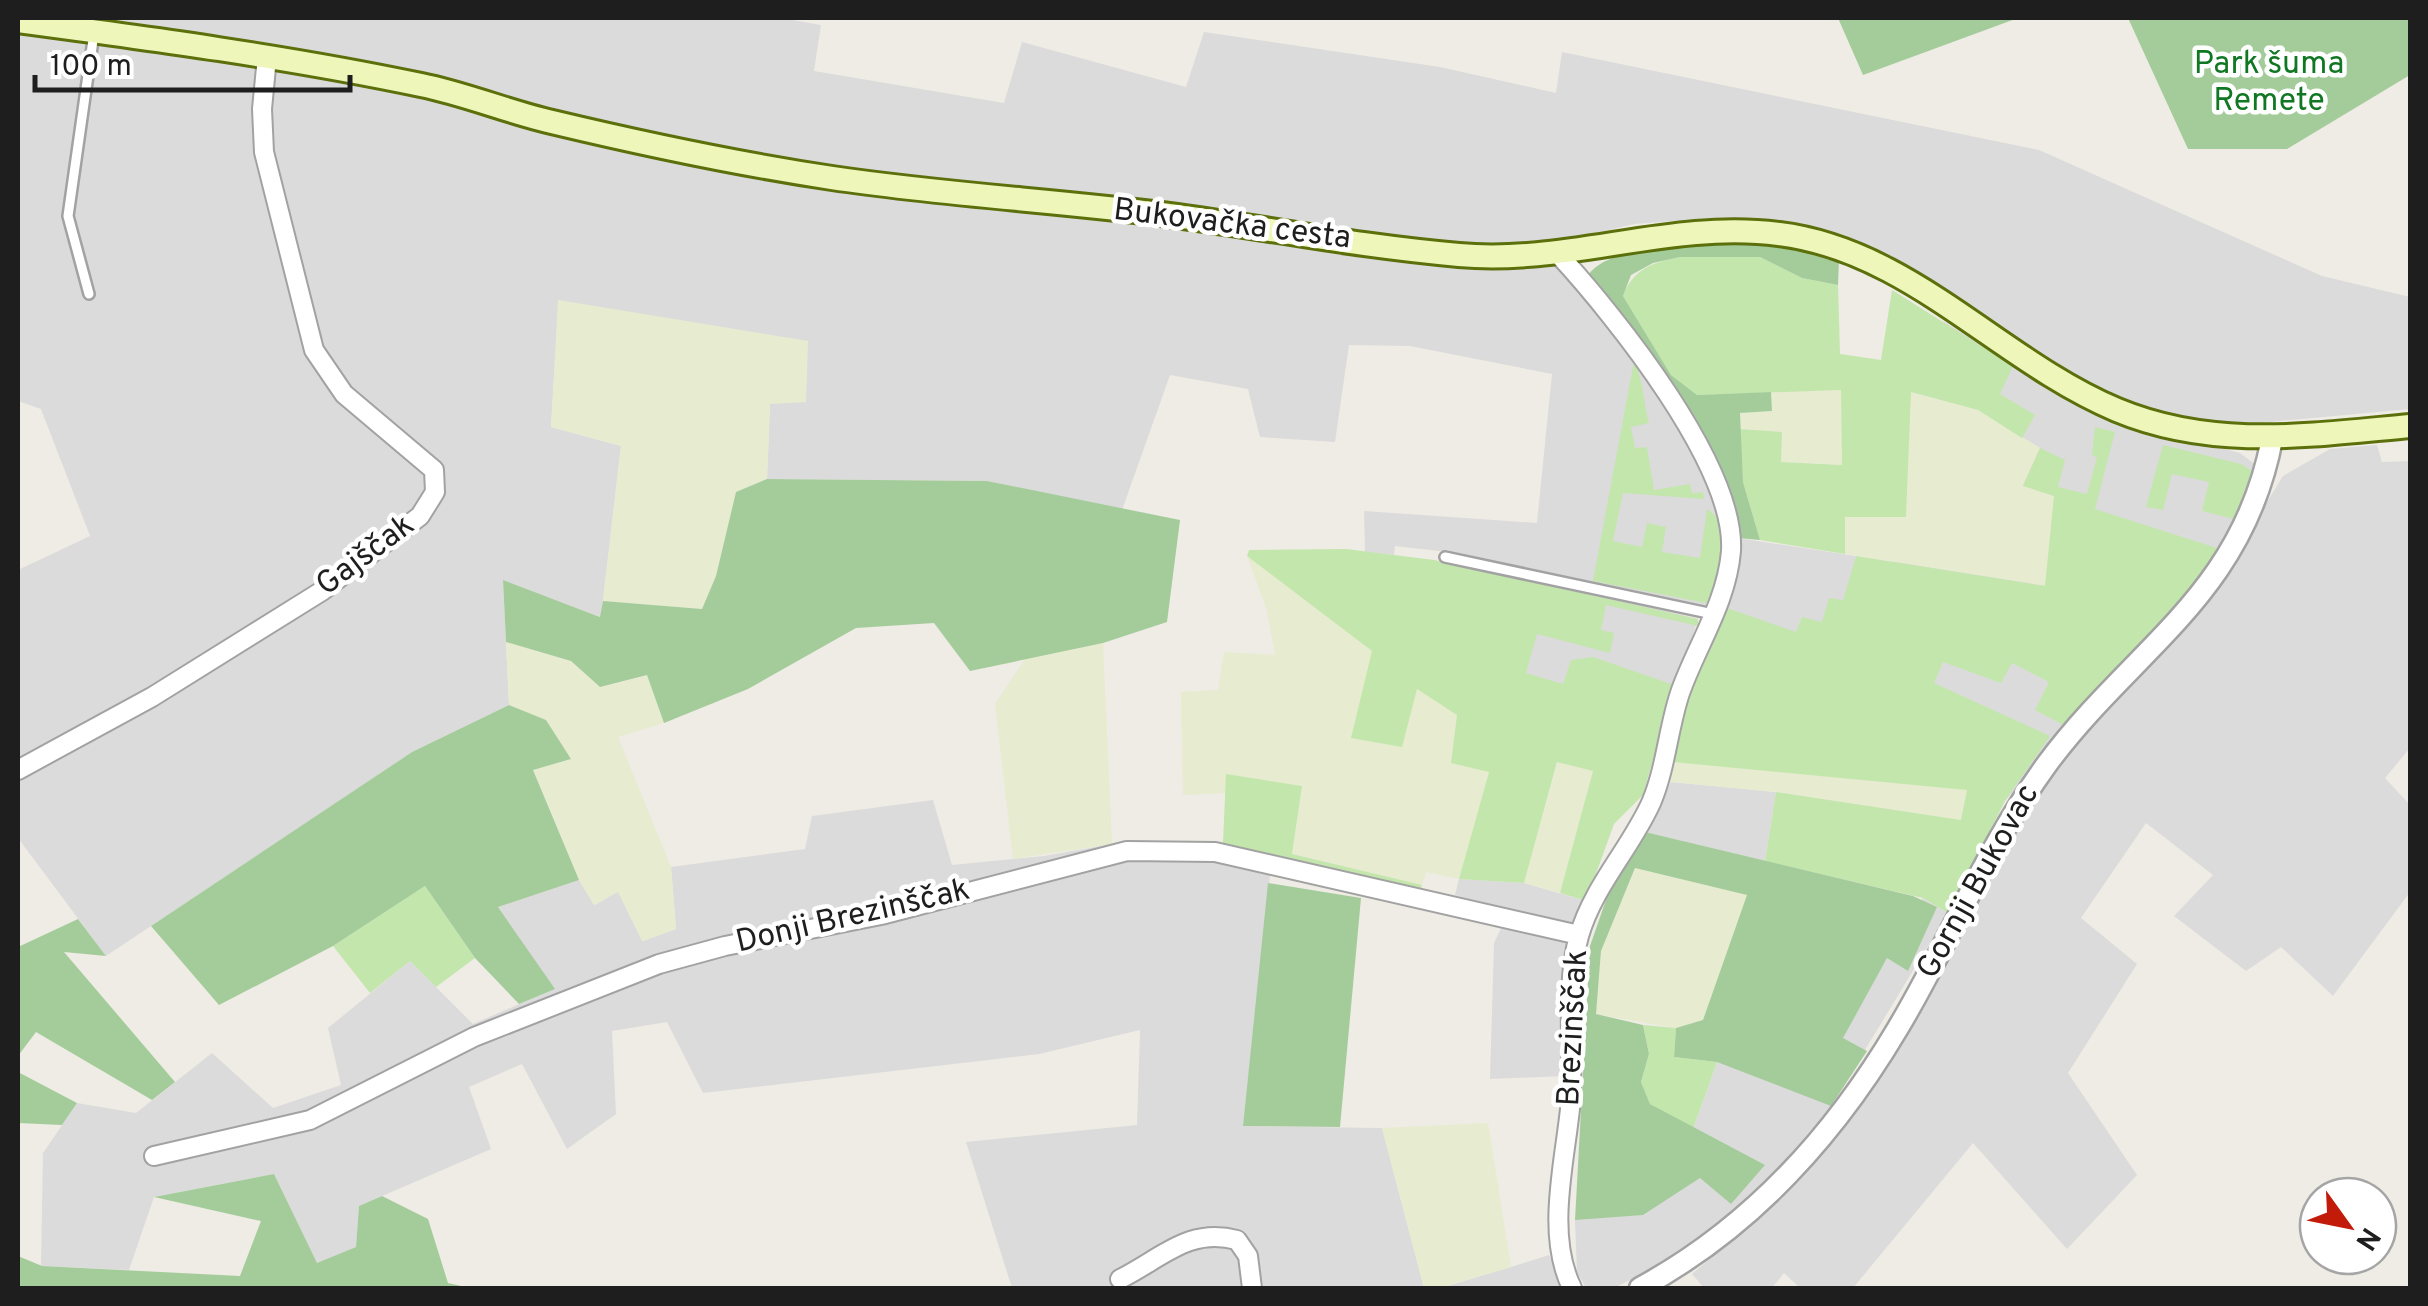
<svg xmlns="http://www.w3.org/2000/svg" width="2428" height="1306" viewBox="0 0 2428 1306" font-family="Overpass,sans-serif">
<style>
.residential{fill:#dcdbdb}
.farmland{fill:#e7ecd0}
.grass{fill:#c3e6ac}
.forest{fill:#a4cc9b}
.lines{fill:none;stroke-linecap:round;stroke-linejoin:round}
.service-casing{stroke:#a2a2a2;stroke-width:14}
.minor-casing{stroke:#a2a2a2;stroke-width:22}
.tertiary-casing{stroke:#a2a2a2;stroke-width:25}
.secondary-casing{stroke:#5b6f0a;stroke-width:28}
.service{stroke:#fff;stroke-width:9}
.minor{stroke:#fff;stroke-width:18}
.tertiary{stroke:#fff;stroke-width:20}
.secondary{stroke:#eef6ba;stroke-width:22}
.labels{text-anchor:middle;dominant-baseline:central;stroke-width:9;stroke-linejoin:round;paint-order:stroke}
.park-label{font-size:32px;fill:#107723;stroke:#fff}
.street-label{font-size:32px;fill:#1e1e1e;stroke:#fff}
</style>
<rect width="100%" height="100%" fill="#eeece4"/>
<path class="residential" d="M18 18H781L821 25 814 71 1004 103 1022 42 1186 87 1204 32 1440 67 1556 93 1562 52 2039 150 2322 276 2410 297V409L2226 426 2149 411 2092 389 1903 266 1847 239 1784 223 1712 218 1634 224 1547 245 1623 341 1719 496 1725 537 1719 583 1708 608 1448 552 1395 546 1394 555 1365 552 1364 511 1537 523 1552 374 1410 346 1349 345 1335 442 1260 437 1248 389 1170 375 1122 510 987 481 767 479 770 403 559 300 551 427 621 446 601 617 503 581 509 705 412 752 106 956 18 838V570L90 536 41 409 18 401Z
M1943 321 2069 399 2114 420 2240 453 2257 466 2253 484 2220 549 2168 620 2101 685 2005 801 1727 608 1738 538 1856 556 1844 601 2040 448 2019 436Z
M2377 445 2382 462 2410 461V748L2385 778 2410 805V892L2333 996 2281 947 2246 971 2174 916 2213 875 2146 823 2081 918 2137 964 2068 1073 2137 1175 2067 1249 1973 1143 1853 1288H1800L1784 1273 1772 1288H1704L1692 1274 1799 1181 1868 1092 2007 839 2078 739 2200 610 2283 476 2330 449Z
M1602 596 1698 619 1662 730 1491 667 1504 624Z
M1671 782 1776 792 1765 861 1645 832Z
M933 800 952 865 1044 856 1129 841 1223 843 1272 857 1243 1126 1382 1128 1424 1288H1012L966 1142 1137 1125 1140 1030 1039 1054 703 1093 667 1022 612 1031 616 1114 567 1149 522 1064 469 1087 491 1149 359 1206 356 1247 317 1264 274 1174 154 1197 129 1270 41 1266 43 1153 77 1103 136 1113 212 1053 273 1108 341 1085 328 1028 410 961 473 1024 554 989 498 907 579 880 595 905 618 891 643 941 676 929 671 867 805 849 812 816Z
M1459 879 1524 883 1586 901 1577 929 1455 895Z
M1923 898 1948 913 1831 1106 1745 1208 1705 1242 1614 1288H1586L1577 1272 1575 1220 1693 1129 1717 1062 1806 1094Z
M1503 924 1573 941 1565 1076 1490 1079 1494 943Z
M1549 1255 1563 1288H1440L1511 1267Z"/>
<path class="farmland" d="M558 300 808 341 806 402 770 404 767 479 736 492 716 576 702 609 603 601 621 446 551 427Z
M1841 389 1843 465 1781 462 1782 432 1739 429 1740 413 1772 411 1771 392Z
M1910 392 1978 410 2040 448 2023 485 2054 496 2046 586 1845 554V517L1906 516Z
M1247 556 1457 715 1451 763 1489 771 1460 879 1426 872 1422 885 1292 854 1302 786 1226 775V793L1183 795 1181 692 1218 690 1224 652 1275 655 1266 608Z
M506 642 571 661 600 687 648 675 664 723 618 737 671 867 676 929 642 941 618 892 594 905 579 880 533 769 570 760 546 720 509 705Z
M1103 643 1112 844 1013 859 995 704 1027 656Z
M1558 761 1594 771 1560 893 1524 883Z
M1673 762 1829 774 1967 790 1962 820 1776 792 1671 782Z
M1635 868 1748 895 1703 1021 1676 1028 1595 1014 1601 951Z
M1488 1123 1511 1267 1441 1288H1424L1382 1128Z"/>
<path class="grass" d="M1680 257H1760L1802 278 1838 285 1840 354 1881 360 1892 290 2013 366 2000 394 2035 415 2022 438 1978 410 1911 392 1906 517H1845V554L1760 540 1743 482 1739 429 1782 432 1781 462 1842 465 1841 390 1697 395 1671 375 1623 296C1634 268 1652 263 1680 257Z
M1634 361C1644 382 1643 401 1649 423L1631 427 1635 448 1647 447 1654 490 1690 484 1692 493 1703 492 1704 499 1623 493 1613 541 1642 547 1647 523 1666 527 1662 552 1700 558 1707 509C1735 524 1722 581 1706 603L1593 581Z
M2095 427 2115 432 2095 509 2220 549 2168 620 2065 726 2035 710 2049 682 2012 663 2001 683 1943 662 1934 683 2050 736 2005 801 1948 913 1923 898 1765 861 1776 792 1961 820 1967 790 1673 762 1683 705 1727 608 1796 632 1802 617 1822 622 1829 598 1843 600 1856 556 2045 586 2054 496 2023 486 2040 448 2065 460 2058 487 2087 494 2097 457 2092 455Z
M2163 445 2241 464 2252 471 2234 519 2202 511 2209 482 2172 474 2163 510 2146 507Z
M1346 549 1434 560 1698 619V626L1606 605 1601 630 1614 633 1610 653 1537 634 1526 673 1563 684 1571 660 1593 657 1674 685 1643 795 1614 824 1586 901 1560 893 1593 771 1557 762 1524 883 1459 879 1489 772 1451 763 1457 715 1417 689 1402 747 1351 738 1372 651 1247 556 1249 550Z
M1226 774 1302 786 1292 854 1422 885 1420 892 1223 843Z
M425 886 475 958 436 987 410 961 370 993 333 946Z
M1643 1025 1676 1028 1674 1057 1717 1062 1693 1129 1650 1104 1641 1082 1649 1054Z"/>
<path class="forest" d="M1838 18H2018L1863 75Z
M2128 18H2410V75L2287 149H2188Z
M1724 240 1782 245 1839 260 1838 285 1802 278 1760 257H1680L1653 263 1631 275 1623 296 1671 375 1697 395 1771 392 1772 411 1740 413 1743 482 1760 540 1738 538 1675 396 1589 274C1609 246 1691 244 1724 240Z
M767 479 987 481 1180 520 1167 622 1103 643 970 671 934 623 856 628 748 689 664 723 647 675 600 687 571 661 506 642 503 580 600 617 603 601 702 609 716 576 736 492Z
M509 705 546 720 571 759 533 770 579 880 498 907 555 989 519 1004 475 958 425 886 333 946 219 1005 151 926 412 752Z
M1645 832 1913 896 1937 907 1908 971 1887 958 1843 1038 1867 1051 1831 1106 1717 1062 1674 1057 1676 1028 1703 1020 1747 895 1635 868 1601 951 1596 1014 1643 1025 1649 1054 1641 1082 1650 1104 1765 1165 1731 1204 1700 1178 1643 1215 1575 1220 1590 946 1607 897Z
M1268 883 1361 898 1340 1127 1243 1126Z
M78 919 106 956 64 952 175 1082 152 1100 36 1032 18 1056V947Z
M18 1072 77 1103 62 1125 18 1123Z
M274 1174 317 1263 356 1247 359 1206 382 1196 428 1219 448 1283 470 1288H18V1256L42 1266 240 1276 261 1221 154 1197Z"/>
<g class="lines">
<g class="service-casing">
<path id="service" d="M89 294 68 216 94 33
M1445 557 1713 614"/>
</g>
<g class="minor-casing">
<path id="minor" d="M1559 255C1615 316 1736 466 1731 551 1727 602 1696 647 1680 693 1668 729 1666 768 1651 803 1630 849 1593 887 1579 936 1564 987 1575 1055 1570 1109 1564 1166 1546 1235 1572 1288
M18 770 152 697 322 591 420 516 435 492 434 470 344 394 314 350 264 152 262 109 267 57
M154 1156 310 1120 474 1037 659 964 725 946 881 915 1127 851 1215 852 1579 935
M1120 1279C1162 1258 1189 1227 1237 1240L1248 1256 1252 1288"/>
</g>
<g class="tertiary-casing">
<path id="tertiary" d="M1640 1288C1751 1228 1834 1136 1898 1028 1950 941 1987 846 2047 764 2133 648 2242 596 2272 439"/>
</g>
<g class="secondary-casing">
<path id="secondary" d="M18 21C153 39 287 57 421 85 466 94 508 112 552 122 644 144 739 164 832 178 946 195 1062 201 1177 216 1271 229 1365 247 1459 255 1568 265 1670 220 1779 234 1910 250 2000 361 2117 410 2213 450 2311 435 2410 426"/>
</g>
<use href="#service" class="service"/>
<use href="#minor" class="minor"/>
<use href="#tertiary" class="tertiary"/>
<use href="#secondary" class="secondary"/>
</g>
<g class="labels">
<g class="park-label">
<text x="2269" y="65">Park šuma<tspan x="2269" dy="37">Remete</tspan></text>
</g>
<g class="street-label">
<text transform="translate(1232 225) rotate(7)">Bukovačka cesta</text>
<text transform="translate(366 556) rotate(-37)">Gajščak</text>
<text transform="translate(1979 882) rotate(-61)">Gornji Bukovac</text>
<text transform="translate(853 917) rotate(-13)">Donji Brezinščak</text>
<text transform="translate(1574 1028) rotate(-87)">Brezinščak</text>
</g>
</g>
<rect width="2428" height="1306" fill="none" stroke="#1e1e1e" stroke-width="40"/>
<g transform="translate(2348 1226) rotate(123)"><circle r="48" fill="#ffffff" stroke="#a5a5a5" stroke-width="2.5"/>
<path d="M0-8L18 38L0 25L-18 38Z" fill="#c21b09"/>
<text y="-15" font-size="28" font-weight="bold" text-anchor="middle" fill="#1e1e1e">N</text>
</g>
<path d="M35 75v15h315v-15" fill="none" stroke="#1e1e1e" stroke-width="5"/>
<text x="50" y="75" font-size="30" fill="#1e1e1e" stroke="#ffffff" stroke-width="8" paint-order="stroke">100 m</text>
</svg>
